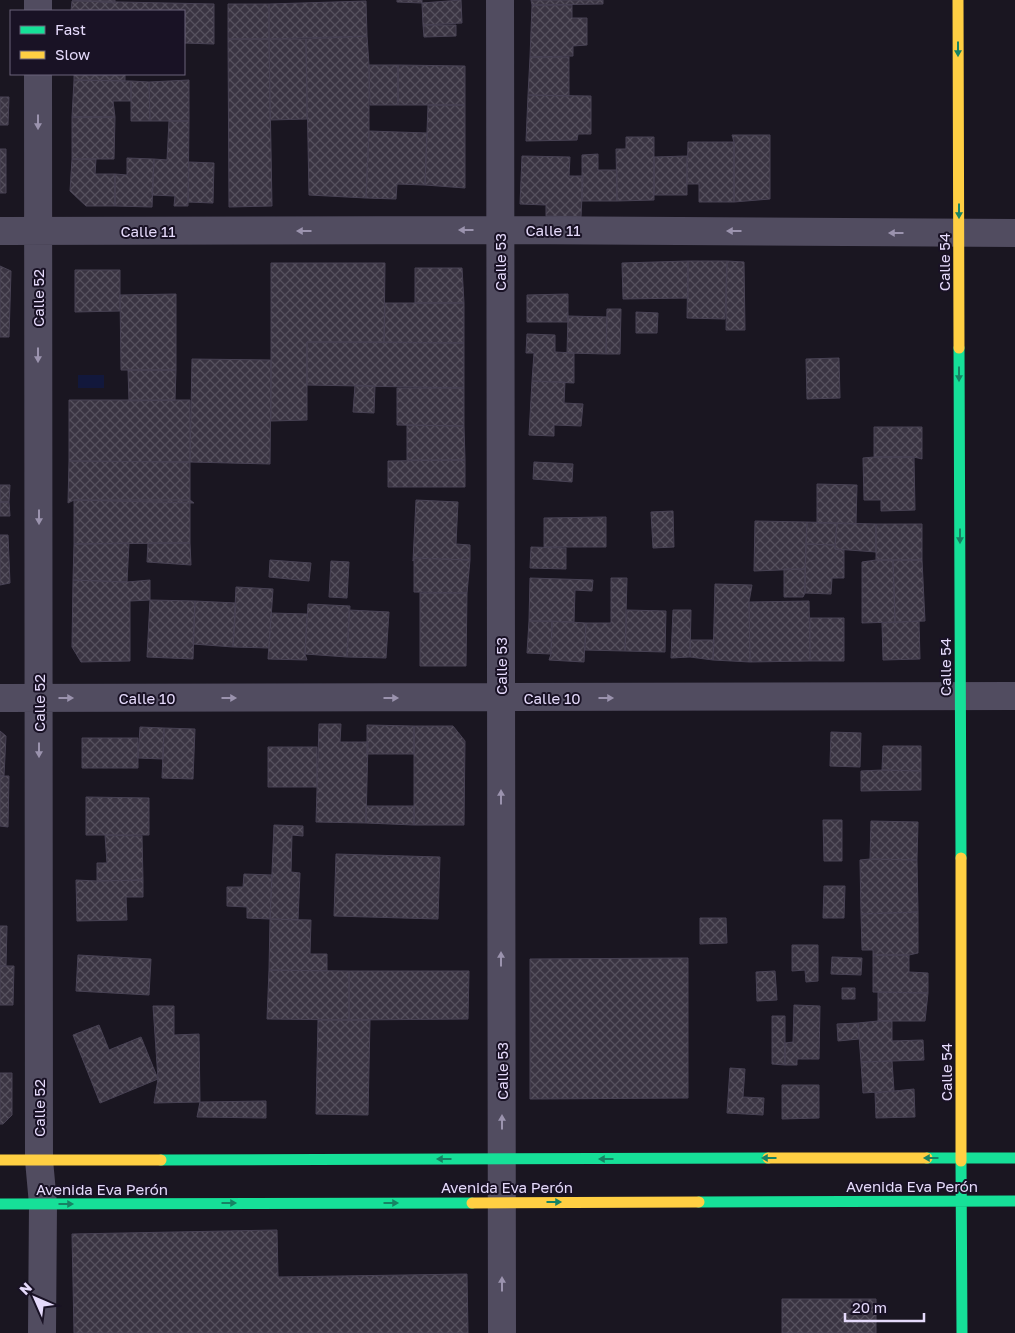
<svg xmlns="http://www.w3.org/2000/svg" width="1015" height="1333" viewBox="0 0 1015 1333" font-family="'Golos Text',sans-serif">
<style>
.water{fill:#12183c}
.building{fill:url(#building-cross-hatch);stroke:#484254}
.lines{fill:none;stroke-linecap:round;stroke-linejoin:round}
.street{stroke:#514c60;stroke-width:28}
.fast{stroke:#16e098;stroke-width:11}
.slow{stroke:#ffcf43;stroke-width:11}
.oneway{fill:#178364}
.oneway2{fill:#9b93ae}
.labels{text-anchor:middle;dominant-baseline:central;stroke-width:4;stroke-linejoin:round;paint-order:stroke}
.street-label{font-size:15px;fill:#e5dafb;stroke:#191225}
</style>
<defs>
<pattern id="building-cross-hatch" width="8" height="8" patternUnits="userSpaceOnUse" patternTransform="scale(1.25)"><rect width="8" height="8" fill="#3a3442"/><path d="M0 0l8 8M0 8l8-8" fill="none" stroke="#56515e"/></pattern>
</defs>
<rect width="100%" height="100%" fill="#1a1621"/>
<path class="water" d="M78 375H104V388H78Z"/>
<path class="building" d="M72 0H115V3Z
M397 0H422V3L397 2Z
M461 0 462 23 423 25 422 3Z
M531 0H603V4L532 5Z
M72 1 214 4V44L184 43V11H71Z
M366 1 367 36 269 39V4Z
M228 4H269V39H228Z
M532 5H572V18H587V45L573 46V56L530 57Z
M423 25H456V36L424 37Z
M367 36 369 65V131L366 198 309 195 306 39Z
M228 39H269L272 206 229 207Z
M269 39H306L307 119 270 120Z
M530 57H569V96L528 95Z
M369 65H398V105H370Z
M398 65 465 66V105H398Z
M74 74H125V81L74 80Z
M74 80 131 81V101H113L115 117H72Z
M189 80V121H150L149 82Z
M131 81 149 82 150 121H131Z
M528 95 591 96V134H578L577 140 526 141Z
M0 97H9L8 125H0Z
M428 105H465V188L425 185Z
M72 117H115L114 159H72Z
M169 121H189L188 206H174L175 196 152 195 154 159 167 160Z
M369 131 427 133 425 185 397 184 396 199 366 198Z
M732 135H770V199L734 202V142Z
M626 137H654V200L617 201 616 149H626Z
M688 142H734V202H699V184H687Z
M0 149H6V193H0Z
M598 154V170H617V201H582V155Z
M522 156 570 157 569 176H583L581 217 546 216V205L520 204Z
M687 156V195H654V157Z
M127 158 154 159 152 207 115 206V174L127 175Z
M72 159H96L95 174H115V206H86L70 191Z
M189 162 214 163 213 203 188 202Z
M688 261H727L725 319 687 318Z
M688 261V298L623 299 622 263Z
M727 261 744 262 745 330H726Z
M271 263H385L384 342H307V420L271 421Z
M0 266 11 271 9 337H0Z
M415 268H462L464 303H415Z
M75 270H120V311L75 312Z
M176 294V370H121L120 295Z
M568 294V322H527V295Z
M385 303H464V343L384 342Z
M607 309H621L620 354H606Z
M636 312 658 313 657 333H636Z
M568 316 607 317 606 354 567 353Z
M527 334 555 335V352L574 353V383L532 381 534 353H526Z
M307 342 464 343V388L307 385Z
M839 358 840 398 807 399 806 359Z
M192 359 271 360 270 464 190 462Z
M128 370H176L175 400 129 401Z
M532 381 565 382 564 403 583 404 581 426 554 425V436L529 435Z
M355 385 375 386 374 413 353 412Z
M397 388H464V426L397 425Z
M69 400H190V462L69 461Z
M407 425 464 426 465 460H407Z
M874 427H922V459L914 457H874Z
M874 457H914L915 510 881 511V500H864L863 458Z
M465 460V487H388V461Z
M69 461 190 462V500L194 503 74 500 68 503Z
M534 462 573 464 572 482 533 479Z
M817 484 857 485 856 524 817 523Z
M0 485H10L9 502H0Z
M74 500H190V543L74 544Z
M416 500 458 502 456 544 470 545V560L414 558 413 561Z
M0 502H9L10 516H0Z
M673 511 674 547 653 548 651 512Z
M606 517V547H544V518Z
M755 521 807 522 805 569 754 571Z
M807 522 837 523 835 545 806 544Z
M837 523 876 524V552L835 549Z
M876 524H922V560H876Z
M0 535H8L10 583 0 585Z
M129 543 127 582 73 580 74 544Z
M148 543H190L191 565 147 562Z
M806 544 835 545V549L844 550V578H832L831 594 805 593Z
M531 547 566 548V569L530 568Z
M414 558 470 560 467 593 414 592Z
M270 560 311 563 309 581 269 577Z
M876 560H893L895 622 862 623V562Z
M893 560H922L925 621 895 622Z
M331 561 349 562 347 598 329 597Z
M784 569H805V593L803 597H784Z
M530 578 593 580 592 591 575 590 574 622 529 621Z
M611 578H627L625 651 585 650 586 623H611Z
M73 580 127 582 150 580V600L130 601V661L81 662 72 647Z
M715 584 752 585 749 602 750 662 713 660Z
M236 587 273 589 269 648 233 647Z
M420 593H467L466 666H420Z
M150 600 195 601 193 659 147 657Z
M195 601 236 603 233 647 193 644Z
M809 601 810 661 750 662 749 602Z
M308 604 350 606 347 657 305 654Z
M349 610 389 612 386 658 347 657Z
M627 610 666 611 665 652 625 651Z
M673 610H691L690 657 671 658Z
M271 613 307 614 305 654 307 660 268 659Z
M810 618H844V661H810Z
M529 621H552L551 654 527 653Z
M552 621 586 623 584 662 549 660 551 654Z
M919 621 920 659 883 660 882 623Z
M690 640H714L713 660 690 657Z
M319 724H341L340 742H368L366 823 316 822Z
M367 725 414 726V754H367Z
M414 726H453L465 741 464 825H414Z
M140 727 164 728 163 759 138 758Z
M164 728 195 729 193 779 162 778Z
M0 731 6 736 4 776H0Z
M831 732 861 733 860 767 830 766Z
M82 738H138V768H82Z
M883 746H921V771L882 770Z
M268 747H317V787H268Z
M882 770 921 771V790L861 791V771Z
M0 776H9L8 827 0 826Z
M86 797 149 798V835H86Z
M366 806H414V825L366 823Z
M823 820H842V861H824Z
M871 821 918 822 917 860 870 859Z
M274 825 303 826V836L292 835 291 872 300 873 298 920 270 919Z
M105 835 142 836 143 880 97 881V863H107Z
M336 854 440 857 438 919 334 916Z
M870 859 917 860 918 912 861 914 860 860Z
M244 874 272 875 270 919 247 918V907L227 906V887H243Z
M76 880 97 881 143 880V897H126L127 920 77 921Z
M824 886H845L844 918H823Z
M918 912V953L909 955H873V950H862L861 914Z
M700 918H726L727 943 700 944Z
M270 919 311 920 310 954H327V971L269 970Z
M0 926H7L6 966H0Z
M792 945H818V981L806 982 805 970 792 971Z
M78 955 151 959 149 995 76 991Z
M873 955H909V972L928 973V993L873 992Z
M832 957 862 958 861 975 831 974Z
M688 958V1098L530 1099V959Z
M0 966H14L13 1005H0Z
M269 970 349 971V1020L267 1019Z
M349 971H469L468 1019 349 1020Z
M775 971 777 1000 757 1001 756 972Z
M842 988H855V999H842Z
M878 992 928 993 925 1021H878Z
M794 1005 820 1006 819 1059H797V1065H785V1043L793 1042Z
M153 1006H174V1035L199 1034 200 1102 154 1103 158 1079Z
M772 1016H785V1065L772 1064Z
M318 1020H370L368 1115 316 1114Z
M878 1021H892V1041L923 1040 924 1060 861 1062 858 1023Z
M858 1023 859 1039 838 1041 837 1024Z
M99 1025 109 1050 141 1037 158 1079 100 1103 73 1035Z
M892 1061 894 1091 863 1093 861 1062Z
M730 1068 745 1069 743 1097 764 1098 763 1115 727 1113Z
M0 1073H12V1115L3 1124H0Z
M782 1085H819V1118L782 1119Z
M914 1089 915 1117 876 1118 875 1093Z
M266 1101V1118L197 1117 200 1102Z
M277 1230 278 1277 467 1274 468 1333H74L72 1234Z
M782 1299H876V1333H782Z"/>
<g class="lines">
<path class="street" d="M38 0V11
M500 0 502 1333
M38 74 39 1160 43 1204 42 1333
M0 231 500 230 1015 233
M0 698 1015 696"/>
<path class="fast" d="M959 348 961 858
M927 1158H1015
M161 1160 768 1158
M961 1161 962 1333
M699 1202 1015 1201
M0 1204 472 1203"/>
<path class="slow" d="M958 0 959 348
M961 858V1161
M768 1158H927
M0 1160H161
M472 1203 699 1202"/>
</g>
<defs><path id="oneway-solid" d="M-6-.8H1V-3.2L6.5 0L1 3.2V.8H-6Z" transform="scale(1.25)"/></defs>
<g class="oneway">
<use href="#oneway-solid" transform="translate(958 49) rotate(90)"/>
<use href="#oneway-solid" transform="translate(959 211) rotate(90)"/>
<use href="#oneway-solid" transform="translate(959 374) rotate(90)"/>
<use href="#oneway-solid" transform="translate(960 536) rotate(90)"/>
<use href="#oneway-solid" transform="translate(769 1158) rotate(180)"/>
<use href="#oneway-solid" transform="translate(931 1158) rotate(180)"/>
<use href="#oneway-solid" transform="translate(444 1159) rotate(180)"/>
<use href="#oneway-solid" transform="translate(606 1159) rotate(180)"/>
<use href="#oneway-solid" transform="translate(554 1202)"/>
<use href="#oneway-solid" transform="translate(229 1203)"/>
<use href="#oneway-solid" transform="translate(391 1203)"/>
<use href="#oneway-solid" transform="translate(66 1204)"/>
</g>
<g class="oneway2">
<use href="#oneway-solid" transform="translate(38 122) rotate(90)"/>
<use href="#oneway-solid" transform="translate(466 230) rotate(180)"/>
<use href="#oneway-solid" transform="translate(304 231) rotate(180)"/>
<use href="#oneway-solid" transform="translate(734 231) rotate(-180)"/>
<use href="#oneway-solid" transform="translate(896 233) rotate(-180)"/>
<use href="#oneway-solid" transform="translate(38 355) rotate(90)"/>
<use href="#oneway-solid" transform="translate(39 517) rotate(90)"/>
<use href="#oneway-solid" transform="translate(66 698)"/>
<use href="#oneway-solid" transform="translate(229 698)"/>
<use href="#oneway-solid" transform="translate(391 698)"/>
<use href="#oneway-solid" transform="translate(606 698)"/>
<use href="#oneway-solid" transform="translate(39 750) rotate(90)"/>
<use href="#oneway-solid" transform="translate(501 797) rotate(-90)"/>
<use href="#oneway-solid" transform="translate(501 959) rotate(-90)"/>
<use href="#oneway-solid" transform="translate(502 1122) rotate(-90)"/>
<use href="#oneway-solid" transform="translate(502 1284) rotate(-90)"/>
</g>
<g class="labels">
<g class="street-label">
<text x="553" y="230">Calle 11</text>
<text x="148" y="231">Calle 11</text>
<text transform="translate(500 262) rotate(-90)">Calle 53</text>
<text transform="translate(944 262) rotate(-90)">Calle 54</text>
<text transform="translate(38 298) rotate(-90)">Calle 52</text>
<text transform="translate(501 666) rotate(-90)">Calle 53</text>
<text transform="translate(945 667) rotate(-90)">Calle 54</text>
<text x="147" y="698">Calle 10</text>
<text x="552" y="698">Calle 10</text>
<text transform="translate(39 703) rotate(-90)">Calle 52</text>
<text transform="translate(502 1071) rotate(-90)">Calle 53</text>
<text transform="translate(946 1072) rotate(-90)">Calle 54</text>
<text transform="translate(39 1108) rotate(-90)">Calle 52</text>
<text x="912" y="1186">Avenida Eva Perón</text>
<text x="507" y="1187">Avenida Eva Perón</text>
<text x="102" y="1189">Avenida Eva Perón</text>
</g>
</g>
<rect x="10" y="10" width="175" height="65" fill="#191225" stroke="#6b627b"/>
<rect x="20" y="26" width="25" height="8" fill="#16e098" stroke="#6b627b"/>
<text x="55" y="35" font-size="15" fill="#e5dafb">Fast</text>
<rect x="20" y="51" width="25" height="8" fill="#ffcf43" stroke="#6b627b"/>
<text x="55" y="60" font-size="15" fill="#e5dafb">Slow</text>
<g transform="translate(35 1298) rotate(315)" stroke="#191225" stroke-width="4" paint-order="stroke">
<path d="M0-4L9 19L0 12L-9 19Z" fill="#e5dafb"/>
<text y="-8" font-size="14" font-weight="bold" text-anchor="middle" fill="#e5dafb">N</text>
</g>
<path d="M845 1313v8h79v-8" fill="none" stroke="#e5dafb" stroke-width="2.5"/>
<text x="852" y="1313" font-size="15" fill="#e5dafb" stroke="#191225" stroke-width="4" paint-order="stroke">20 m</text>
</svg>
